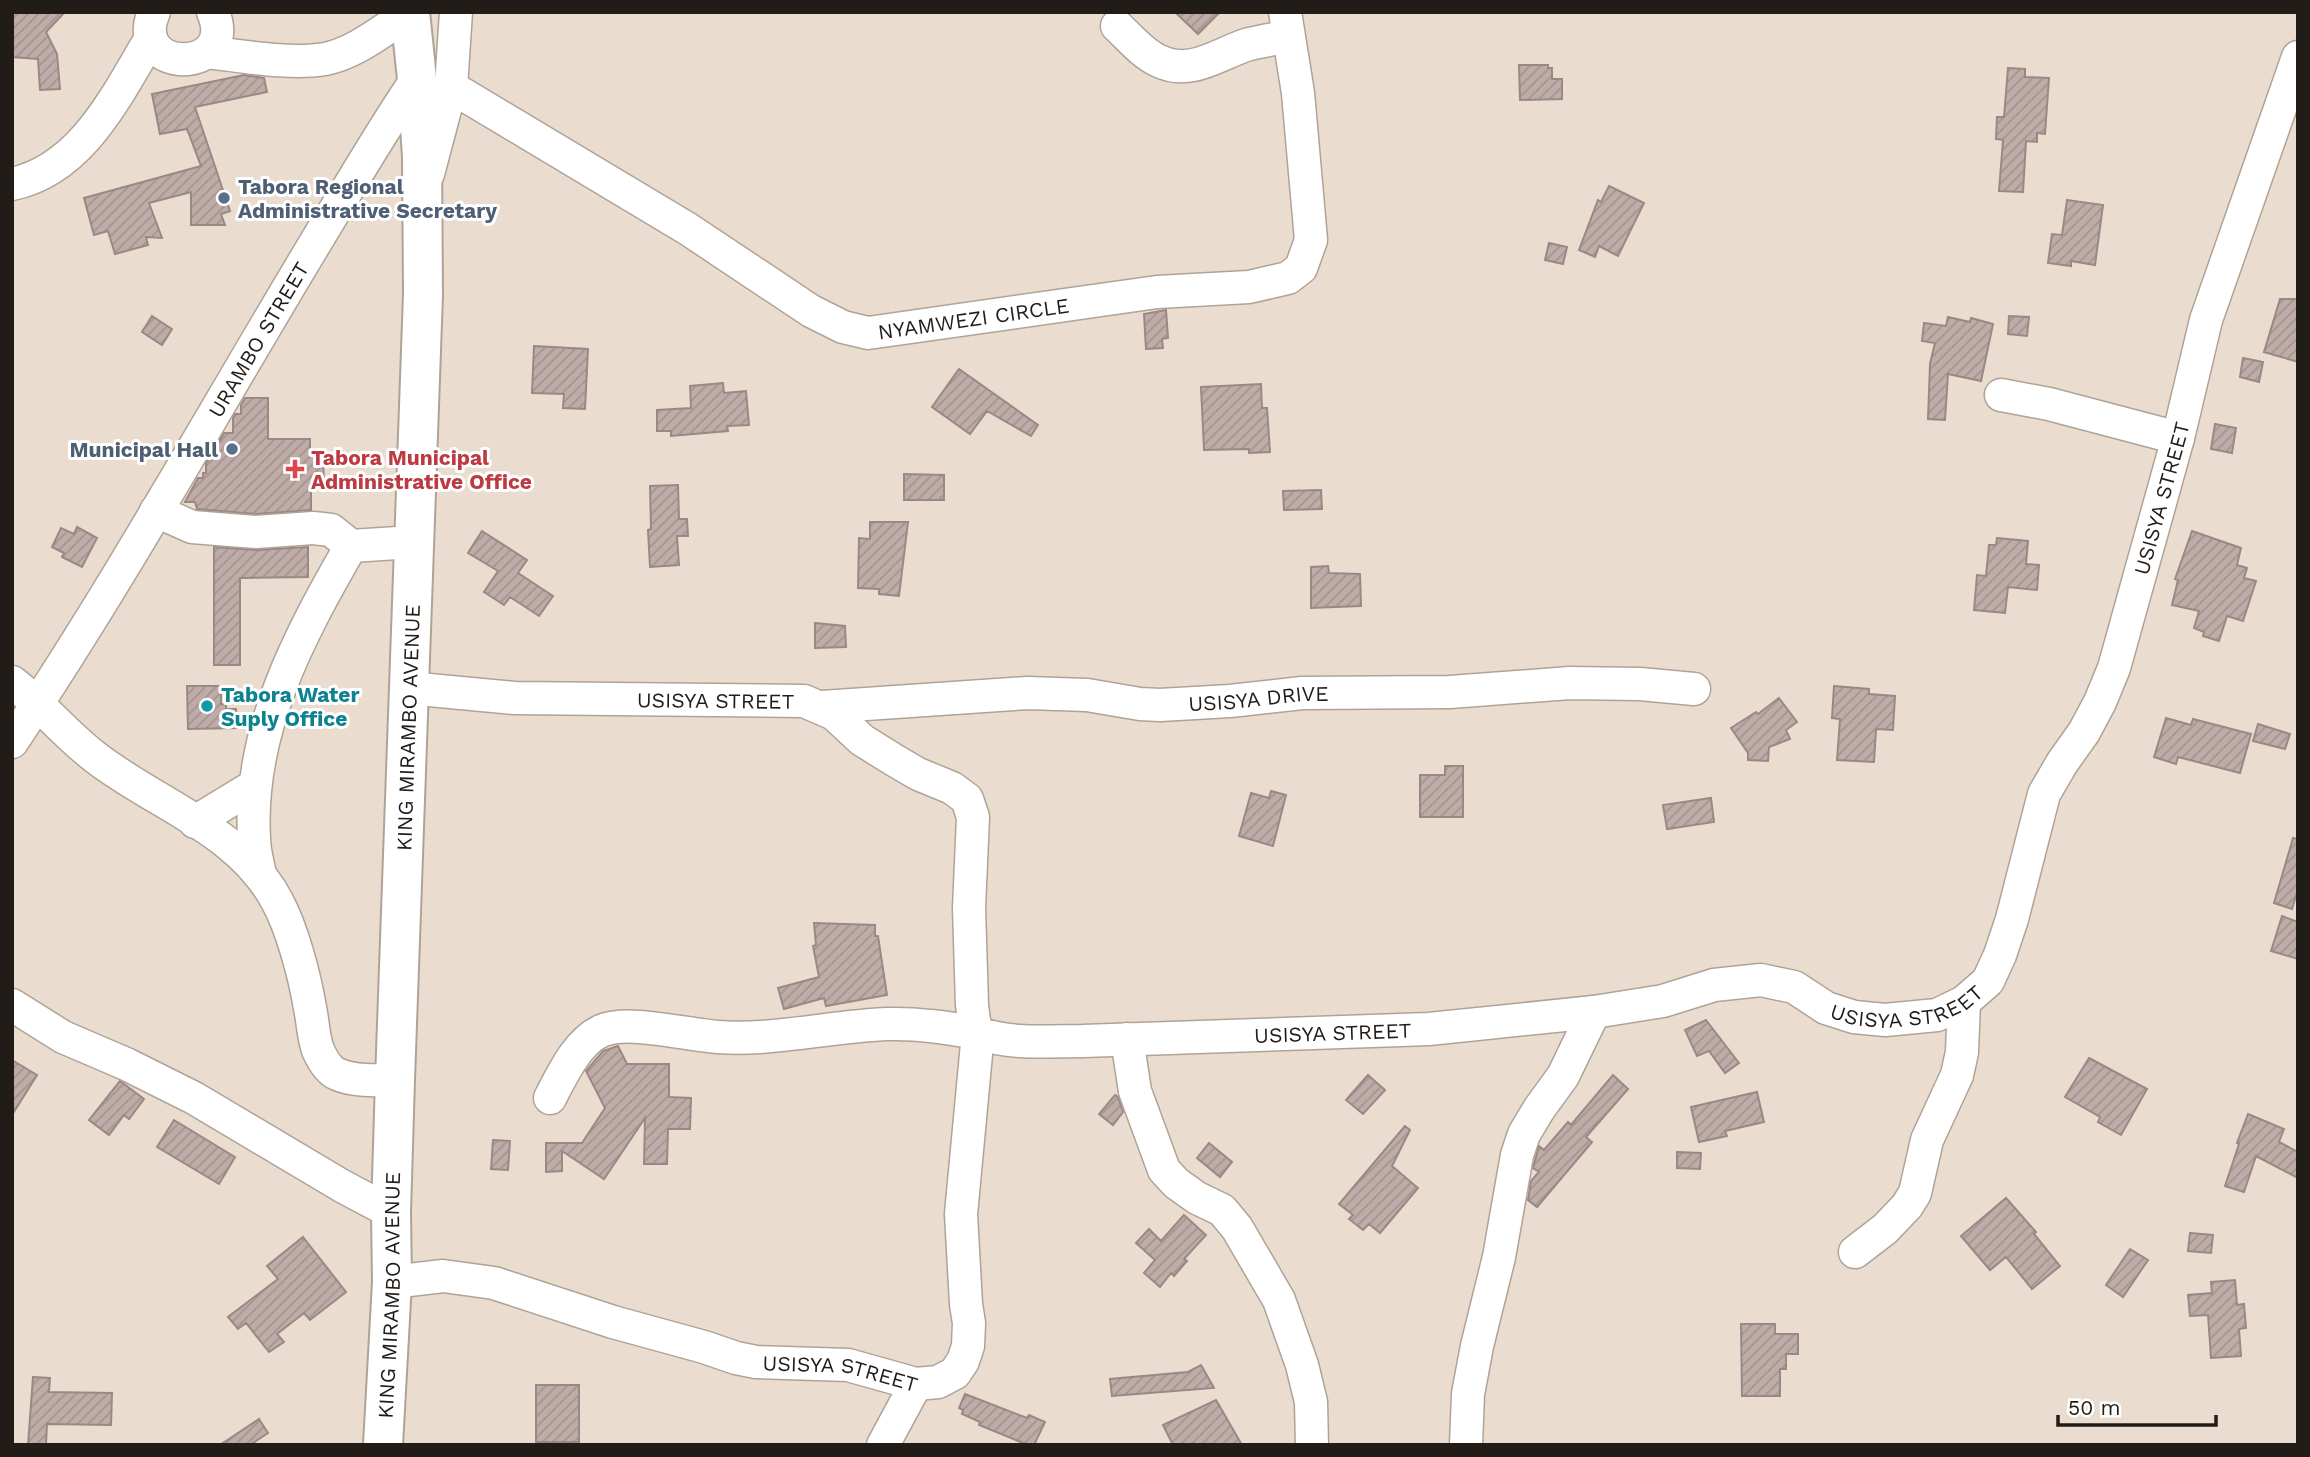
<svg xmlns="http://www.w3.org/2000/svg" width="2310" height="1457" viewBox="0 0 2310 1457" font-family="'Work Sans',sans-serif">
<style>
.building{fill:url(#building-hatch);stroke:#9a8884;stroke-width:2}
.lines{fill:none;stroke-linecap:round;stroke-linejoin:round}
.minor-casing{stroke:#afa397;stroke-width:35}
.major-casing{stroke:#afa397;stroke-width:42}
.minor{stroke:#fff;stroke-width:32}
.major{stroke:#fff;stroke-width:38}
.service-dot{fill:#5c6f8a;stroke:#fff;stroke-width:2.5}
.health-dot{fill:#e0444e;stroke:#fff;stroke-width:2.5}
.culture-dot{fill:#0f9aa8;stroke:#fff;stroke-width:2.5}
.labels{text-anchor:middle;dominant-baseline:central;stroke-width:6;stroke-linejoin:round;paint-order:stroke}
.service-label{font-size:21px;font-weight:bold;fill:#4e5e75;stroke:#fff;text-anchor:start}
.street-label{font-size:21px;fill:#211c18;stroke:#fff}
.health-label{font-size:21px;font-weight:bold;fill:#be3a42;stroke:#fff;text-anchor:start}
.culture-label{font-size:21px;font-weight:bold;fill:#0d838f;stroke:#fff;text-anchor:start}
</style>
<defs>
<pattern id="building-hatch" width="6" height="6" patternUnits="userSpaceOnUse" patternTransform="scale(1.75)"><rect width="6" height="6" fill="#bfaca8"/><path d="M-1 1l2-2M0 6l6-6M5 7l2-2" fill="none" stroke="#a49390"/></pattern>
</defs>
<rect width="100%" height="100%" fill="#eaddd0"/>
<path class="building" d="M12 12H65L46 32 57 54 60 89 40 90 38 59 12 57Z
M1175 12H1220L1198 34Z
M1519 65H1548V68H1552V79H1562V99L1520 100Z
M2008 68 2025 69V77L2049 78 2045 134 2037 133V142L2026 141 2023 192 1999 191 2003 140 1996 139 1997 117H2004Z
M244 75 264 78 267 92 195 107 230 211 221 214 225 225H191V192L149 203 162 238 146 237 148 245 115 254 108 231 94 235 84 198 201 166 187 129 160 134 152 94Z
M1609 186 1644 203 1618 256 1599 246 1595 257 1579 250 1598 200 1601 202Z
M2067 200 2103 205 2095 265 2071 261V266L2048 263 2052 234 2062 235Z
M1549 243 1567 247 1563 264 1545 260Z
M2280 299H2298V362L2264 352Z
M1166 310 1168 338 1162 339 1163 348 1146 349 1144 314Z
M152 316 172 329 162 345 142 332Z
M2009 316 2029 317 2027 336 2008 334Z
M1948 317 1970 322 1971 318 1993 324 1981 381 1948 374 1945 420 1928 419 1930 364 1935 343 1922 341 1924 323 1946 326Z
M534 346 588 349 585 409 563 408 564 394 532 393Z
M2243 358 2263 362 2259 382 2240 377Z
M959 369 1038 425 1031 436 987 411 970 434 932 407Z
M723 383 724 393 746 391 749 425 727 426 728 431 671 436V431H657V410L691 408 690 386Z
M1261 384 1262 408H1267L1270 452 1249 453V449L1204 450 1201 387Z
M245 398H268V439H310V451H323L324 486H311V510L256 514 197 509 195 502H185L198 478H203V473H206V463L224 433H233V418L235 414H241V405Z
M2215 424 2236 428 2232 453 2211 449Z
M904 474 944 475V500H904Z
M678 485 679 519H687L688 536H677L679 565 650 567 648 530 651 529 650 486Z
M1321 490 1322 509 1284 510 1283 491Z
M870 522H908L899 596 879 594V589L858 588 859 538 870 539Z
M77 527 97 538 82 567 62 557 64 553 52 547 61 528 74 534Z
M482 531 527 560 518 573 553 596 539 616 510 597 504 605 484 592 498 571 468 553Z
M2192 531 2241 548 2237 565 2247 568 2244 578 2256 581 2243 621 2227 616 2219 641 2203 636 2204 632 2194 628 2199 611 2172 605 2178 580 2175 579Z
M1997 538 2028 541 2026 564 2039 565 2037 590 2008 587 2005 613 1974 610 1977 575 1986 576 1989 545H1996Z
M214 547 257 550 308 547V577L240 578V665H214Z
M1328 566 1329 573 1360 574 1361 606 1311 608V567Z
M815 623 845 626 846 647 815 648Z
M187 686H221V704H226V709H236L237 728 188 729Z
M1834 686 1869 689V694L1895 696 1893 730 1876 729 1874 762 1837 760 1840 719 1832 718Z
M1779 698 1797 722 1786 730 1790 739 1769 747 1768 761 1748 760V753L1731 728 1756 712 1758 714Z
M2166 718 2191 725 2193 719 2251 734 2240 773 2178 757 2176 764 2154 757Z
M2258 724 2290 734 2285 749 2253 741Z
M1445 766H1463V817H1420V775H1445Z
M1271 791 1286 795 1273 846 1239 836 1251 793 1269 798Z
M1711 798 1714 822 1667 829 1663 805Z
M2293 838 2298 839V889L2292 909 2274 903Z
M2282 916 2298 922V959L2271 951Z
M814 923 875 925V936H878L887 995 826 1006 824 998 784 1009 778 988 819 977 813 946 816 945Z
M1706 1020 1739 1063 1725 1073 1709 1051 1697 1056 1685 1030Z
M618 1046 627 1064H669V1097L691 1098 690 1129H668L667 1164H644L645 1118 604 1179 562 1151V1171L546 1172V1143H582L605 1108 586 1071 603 1051Z
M2089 1058 2147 1089 2121 1135 2098 1122 2100 1117 2065 1097Z
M12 1060 37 1075 12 1115Z
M1368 1075 1385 1090 1363 1114 1346 1100Z
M1613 1075 1628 1089 1586 1137 1592 1142 1537 1207 1528 1200 1531 1181 1539 1172 1533 1168 1539 1146 1544 1150 1568 1122 1571 1125Z
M120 1081 144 1099 129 1119 124 1115 109 1135 89 1120Z
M1757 1092 1764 1122 1725 1131 1727 1136 1699 1142 1691 1107Z
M1115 1095 1118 1097 1123 1112 1113 1125 1099 1114Z
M2248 1114 2284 1129 2279 1142 2298 1152V1178L2256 1156 2244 1192 2225 1186 2239 1144 2237 1143Z
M174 1120 235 1157 219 1184 157 1147Z
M1405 1126 1410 1130 1392 1166 1418 1188 1380 1233 1369 1224 1363 1230 1349 1219 1353 1215 1339 1204Z
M493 1140 510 1141 508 1170 491 1169Z
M1209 1143 1232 1162 1220 1177 1197 1158Z
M1677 1152 1701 1153 1700 1169 1677 1168Z
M2006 1198 2036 1232 2034 1234 2060 1266 2032 1289 2006 1257 1990 1270 1961 1236Z
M1184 1215 1206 1235 1184 1259 1187 1261 1174 1276 1171 1273 1160 1287 1144 1273 1155 1260 1136 1243 1149 1229 1161 1241Z
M2190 1233 2213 1235 2211 1253 2188 1251Z
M303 1237 346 1292 310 1320 304 1313 277 1334 284 1342 269 1352 246 1323 238 1329 228 1317 278 1279 267 1266Z
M2130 1249 2148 1260 2123 1297 2106 1285Z
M2235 1280 2237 1305 2244 1304 2246 1328 2239 1329 2241 1356 2211 1358 2208 1315 2190 1316 2188 1295 2212 1293 2211 1282Z
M1741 1324H1775V1334H1798V1354H1786V1369H1780V1396H1742Z
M1201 1365 1214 1388 1112 1396 1110 1379 1188 1372Z
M33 1377 50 1378 49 1392 112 1393 111 1425 47 1424 46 1445H28Z
M536 1385H579V1442H536Z
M965 1394 1027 1418 1029 1415 1045 1422 1034 1445H1028L979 1425 980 1422 962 1414 963 1410 959 1408Z
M1216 1400 1242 1445H1173L1163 1425Z
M259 1419 268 1433 250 1445H220Z"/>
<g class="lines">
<g class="minor-casing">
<g id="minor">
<path d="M154 12C127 75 240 75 213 12"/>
<path d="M1117 26C1130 38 1143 54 1159 61 1190 76 1217 55 1246 45 1260 41 1274 39 1288 37"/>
<path d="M207 52C243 56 289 65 325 59 356 53 384 29 410 13"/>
<path id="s1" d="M451 87 688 229 811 311 843 327 868 333 1157 292 1249 287 1288 278 1301 268 1311 240 1298 93 1285 12"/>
<path d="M428 174 451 87 456 12"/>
<path d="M12 184C83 169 117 94 151 38"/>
<path d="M2001 395 2049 404 2178 438"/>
<path d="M156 511 192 527 256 532 313 528 331 530 351 546 413 542"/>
<path d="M12 682C42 705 65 734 95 757 155 804 240 830 277 901 292 928 305 977 310 1008 313 1021 313 1037 318 1050 322 1059 328 1070 337 1074 355 1082 377 1080 395 1080"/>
<path id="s2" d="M408 688 514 698 804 701 834 714 862 740 894 760 918 774 952 788 967 799 973 817 969 908 972 1005 974 1021 978 1033C1011 1045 1049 1041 1083 1041L1429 1029 1594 1012 1663 1001 1714 985 1761 980 1794 987 1826 1008 1854 1017 1885 1020 1937 1015 1964 1002 1988 981 2000 955 2012 919 2044 794 2062 763 2084 732 2100 702 2114 668 2178 438 2206 320 2298 57"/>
<path id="s3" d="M822 707 1027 693 1087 695 1140 704 1160 705 1230 701 1302 693 1450 692 1570 683 1640 684 1694 689"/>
<path id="s4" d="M12 742C120 581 214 411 314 245 348 189 380 133 417 79"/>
<path d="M195 822 254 786"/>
<path d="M260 875C258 863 254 851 254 838 248 731 299 636 351 546"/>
<path d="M12 1005 63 1037 126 1064 194 1098 342 1186 391 1212"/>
<path d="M1127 1039 1135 1091 1164 1170 1176 1183 1197 1198 1222 1210 1237 1228 1279 1300 1302 1365 1311 1402 1312 1445"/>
<path d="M1855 1252 1885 1229 1907 1206 1915 1193 1927 1140 1957 1075 1962 1052 1964 1002"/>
<path id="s5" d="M392 1282 443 1276 494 1283 613 1322 704 1347 736 1358 756 1362 848 1365 916 1384 938 1382 955 1373 963 1361 968 1346 969 1323 966 1304 961 1214 978 1033C948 1028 918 1023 888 1024 831 1026 775 1041 718 1037 687 1035 628 1019 601 1031 577 1042 562 1075 550 1098"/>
<path d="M883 1445 916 1384"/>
<path d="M1466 1445 1468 1394 1477 1346 1499 1257 1517 1155 1524 1134 1539 1109 1563 1076 1594 1012"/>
</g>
</g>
<g class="major-casing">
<g id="major">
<path id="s6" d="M383 1445 392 1282 391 1212 395 1080 423 294 422 157 417 79 410 12"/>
</g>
</g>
<use href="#minor" class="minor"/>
<use href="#major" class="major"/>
</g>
<g class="service-dot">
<circle cx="224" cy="198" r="7"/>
<circle cx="232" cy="449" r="7"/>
</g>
<path class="health-dot" d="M291.5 458.5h7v7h7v7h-7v7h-7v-7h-7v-7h7z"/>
<circle class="culture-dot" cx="207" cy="706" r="7"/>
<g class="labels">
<g class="service-label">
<text x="238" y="186">Tabora Regional<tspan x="238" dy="24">Administrative Secretary</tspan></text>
<text x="218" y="449" text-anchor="end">Municipal Hall</text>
</g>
<g class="street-label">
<text stroke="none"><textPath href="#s1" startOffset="592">NYAMWEZI CIRCLE</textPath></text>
<text stroke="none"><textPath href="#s4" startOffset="472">URAMBO STREET</textPath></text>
<text stroke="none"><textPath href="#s2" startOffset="2376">USISYA STREET</textPath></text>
<text stroke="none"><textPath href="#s3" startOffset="438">USISYA DRIVE</textPath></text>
<text stroke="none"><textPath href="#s2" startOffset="308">USISYA STREET</textPath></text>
<text stroke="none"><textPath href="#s6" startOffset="718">KING MIRAMBO AVENUE</textPath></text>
<text stroke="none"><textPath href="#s2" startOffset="1769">USISYA STREET</textPath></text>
<text stroke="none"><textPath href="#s2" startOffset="1180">USISYA STREET</textPath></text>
<text stroke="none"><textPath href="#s6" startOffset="150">KING MIRAMBO AVENUE</textPath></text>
<text stroke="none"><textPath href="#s5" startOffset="462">USISYA STREET</textPath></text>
</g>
<g class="health-label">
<text x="311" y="457">Tabora Municipal<tspan x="311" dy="24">Administrative Office</tspan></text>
</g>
<g class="culture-label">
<text x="221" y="694">Tabora Water<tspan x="221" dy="24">Suply Office</tspan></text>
</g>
</g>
<rect width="2310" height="1457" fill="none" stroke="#211c18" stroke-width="28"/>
<path d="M2058 1415v10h158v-10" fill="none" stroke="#211c18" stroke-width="3.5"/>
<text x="2068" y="1415" font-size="21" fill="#211c18" stroke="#ffffff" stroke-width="5" paint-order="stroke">50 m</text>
</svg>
